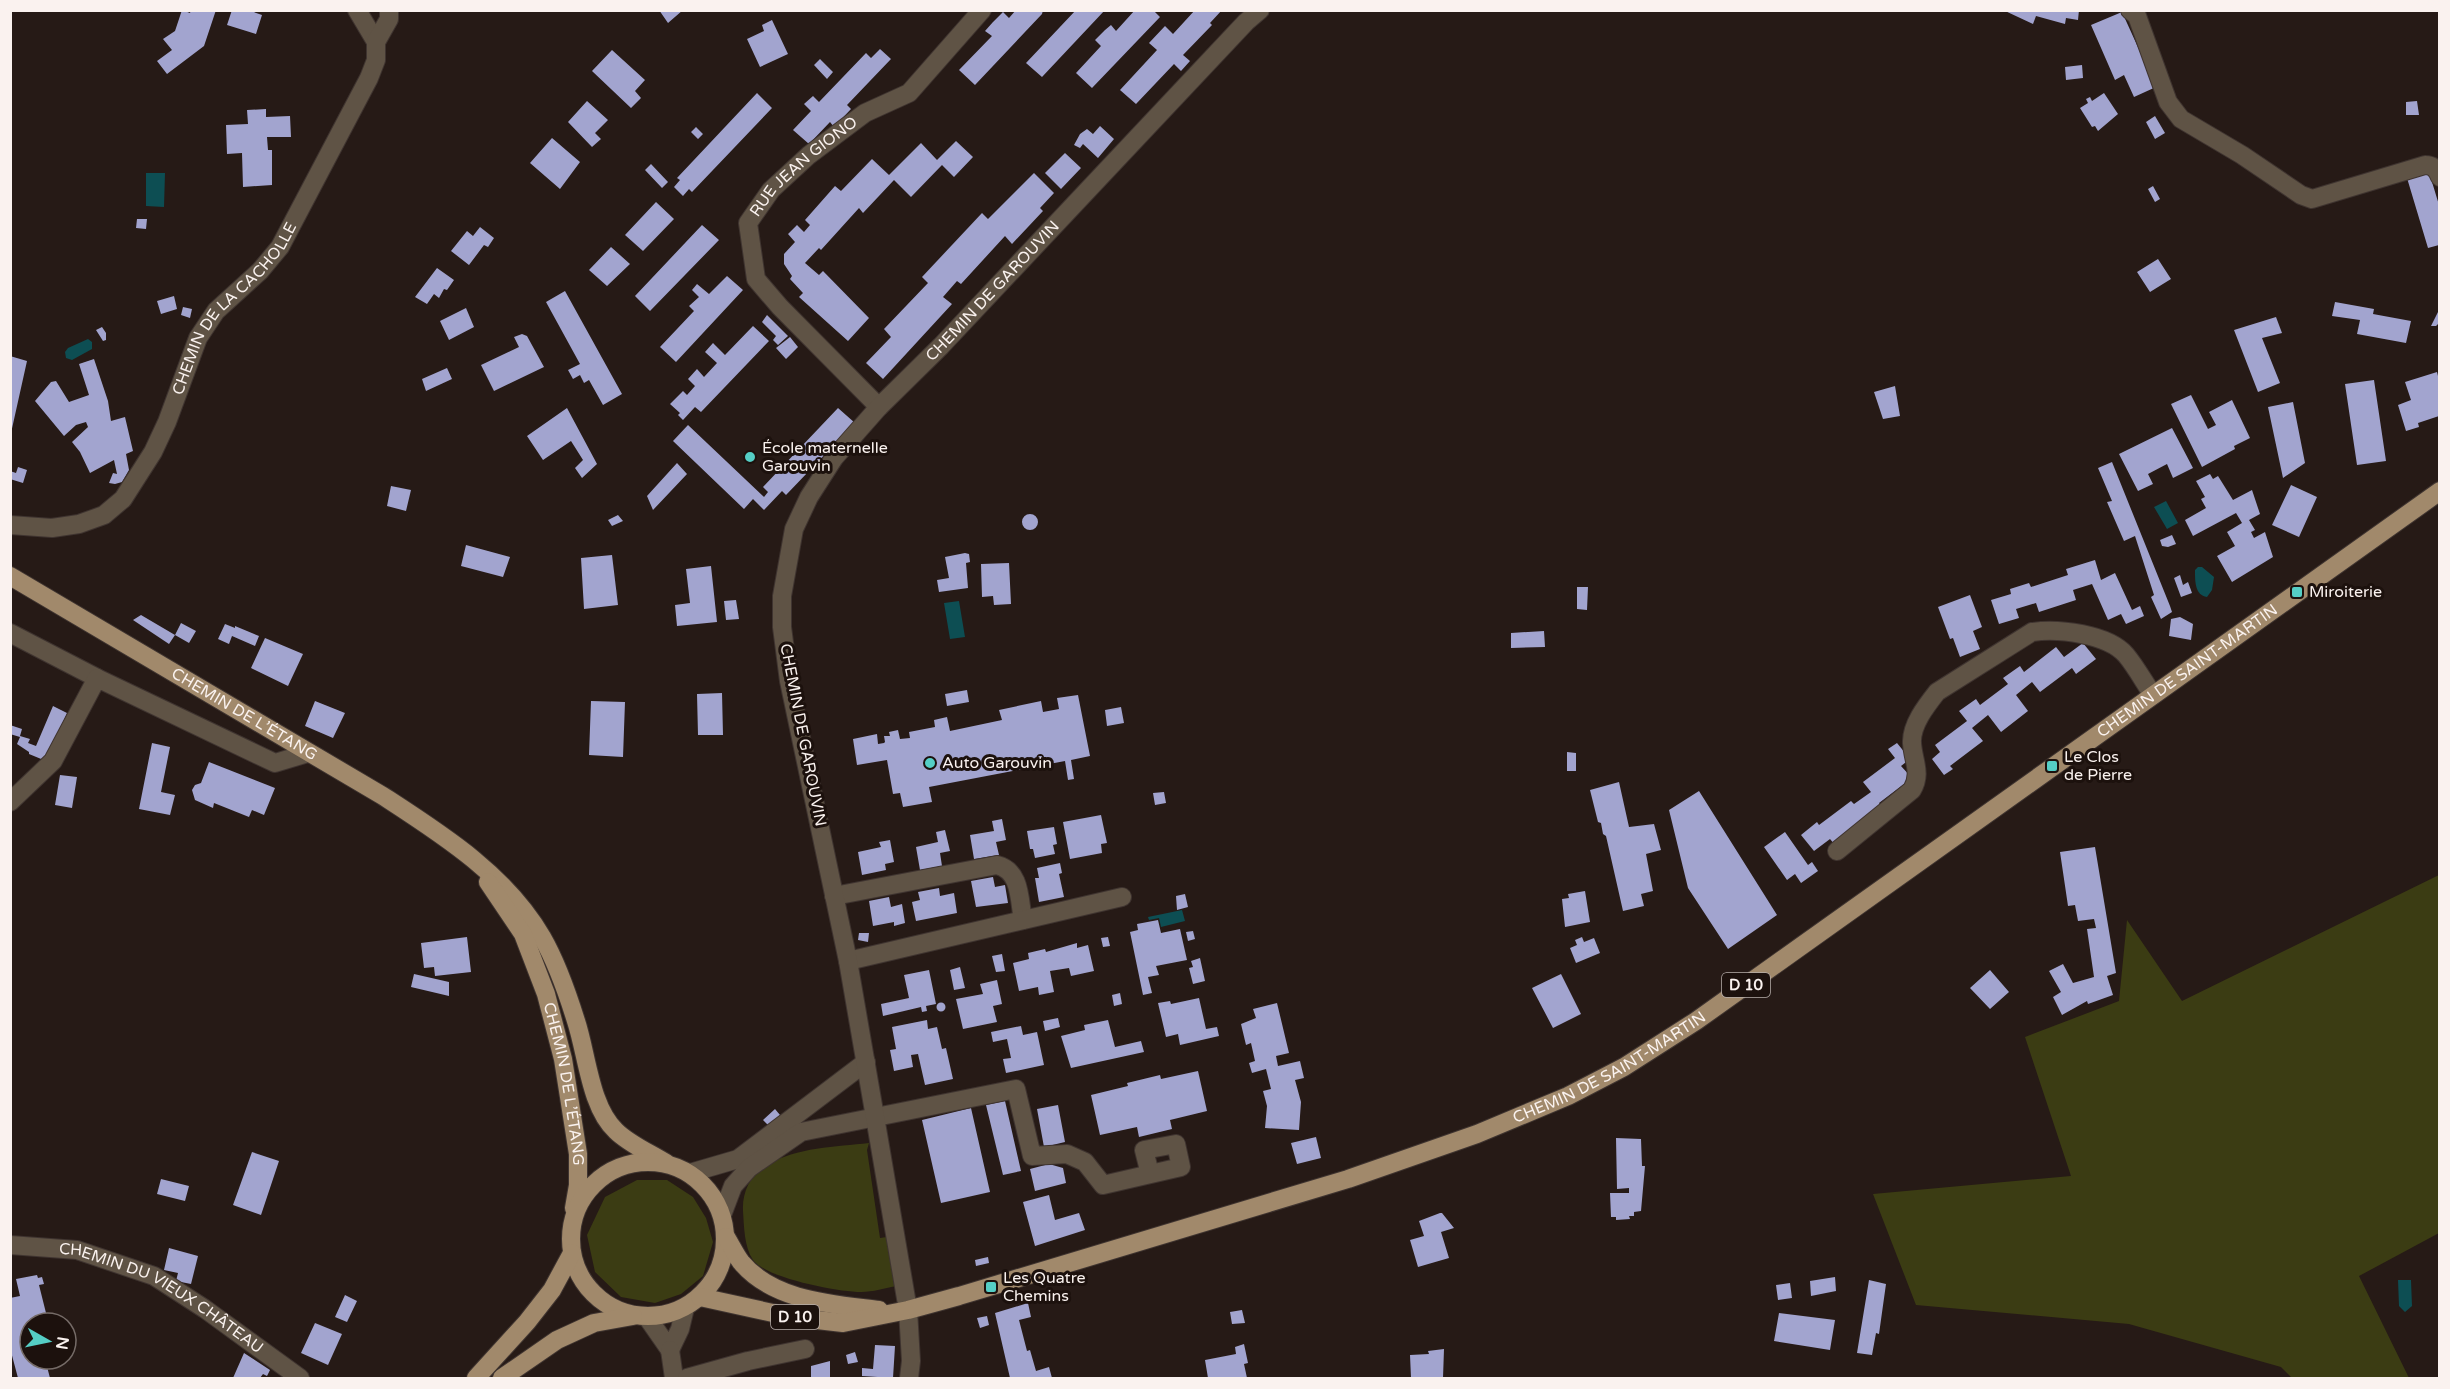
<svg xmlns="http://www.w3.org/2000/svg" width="2450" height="1389" viewBox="0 0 2450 1389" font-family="'Varela Round',sans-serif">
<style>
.green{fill:#3b3c13}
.water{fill:#0d4e53}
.building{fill:#a2a4cf}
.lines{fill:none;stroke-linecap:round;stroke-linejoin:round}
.minor-casing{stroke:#3f3430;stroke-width:20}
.major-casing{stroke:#3f3430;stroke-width:20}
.minor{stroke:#5f5345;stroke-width:18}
.major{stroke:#a1896b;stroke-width:18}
.poi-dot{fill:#55cec5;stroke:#1c110d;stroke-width:2}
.labels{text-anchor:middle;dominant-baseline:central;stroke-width:6;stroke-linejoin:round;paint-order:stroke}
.shield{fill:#1c110d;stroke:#b7aeab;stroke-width:1.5}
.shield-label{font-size:15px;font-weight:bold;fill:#faf2ef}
.street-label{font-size:16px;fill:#faf2ef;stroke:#1c110d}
.poi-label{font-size:16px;fill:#faf2ef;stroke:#1c110d;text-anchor:start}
</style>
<rect width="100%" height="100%" fill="#261a16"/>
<path class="green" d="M2439 875V1233L2359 1276 2409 1378H2292L2281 1367 2129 1324 1916 1305 1873 1194 2071 1176 2025 1037 2119 1001 2127 920 2182 1001Z
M869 1143 867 1150 880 1238 887 1237 897 1286C885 1288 873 1292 861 1292 838 1292 766 1278 753 1260 744 1247 744 1225 743 1211 742 1192 750 1175 767 1165 797 1147 836 1147 869 1143Z
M637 1180H667L693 1197 706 1218 713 1242 703 1276 681 1294 655 1303 621 1297 595 1272 587 1235 605 1197Z"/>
<path class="water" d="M146 173H165L164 207 146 206Z
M88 339 92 342V349L72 360 66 358 65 352 68 348Z
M2166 501 2178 523 2167 529 2154 507Z
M2198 567H2202L2214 577 2212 590 2207 597C2195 595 2195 582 2195 570Z
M959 601 965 637 950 639 944 603Z
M1182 910 1185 921 1161 927 1159 918 1149 920 1148 917Z
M2398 1280H2411L2412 1306 2405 1312 2399 1306Z"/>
<path class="building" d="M182 10 190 13 191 10H216L204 46 167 74 157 61 172 50 163 39 175 31Z
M232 10H248L262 15 256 34 227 25Z
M659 10H683L668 23Z
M1016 10H1043L1042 14 975 85 959 70 992 36 985 31 993 22 1003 12 1009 18Z
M1076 10H1105L1042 77 1026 63Z
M1135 10H1153L1160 17 1092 88 1076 73 1101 46 1095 40 1105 30 1111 25 1116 31Z
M1195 10H1222L1210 23 1212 25 1183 55 1190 61 1181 71 1174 64 1136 104 1120 90 1157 50 1149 43 1165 26 1173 34Z
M2003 10H2079L2078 20 2066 18 2065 24 2036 16 2033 24Z
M2122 12 2156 87 2134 97 2124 75 2115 80 2091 25Z
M772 20 788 54 760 67 747 39 764 31 762 25Z
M880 49 891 59 847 105 851 109 834 127 830 122 809 144 793 130 811 111 804 104 813 96 819 102 866 53 871 58Z
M612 50 645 80 635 91 641 98 631 108 592 71Z
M820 59 833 72 827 79 814 65Z
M2082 65 2083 78 2066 80 2065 67Z
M757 93 772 108 692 192 689 189 683 196 674 187 680 180 677 178Z
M2104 93 2118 114 2098 131 2095 126 2092 127 2080 108 2088 103 2086 99 2090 97 2092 101Z
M587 101 608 120 595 133 601 139 592 147 568 122Z
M2417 101 2419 115H2406V102Z
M266 109V117L290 116 291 137H267L268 150H272V185L243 187 242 153 227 154 226 125 248 124 247 110Z
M2155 116 2165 133 2155 139 2146 122Z
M1100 126 1114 139 1098 158 1083 144 1080 148 1074 145 1080 134 1087 129 1093 134Z
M696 127 703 134 698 139 691 132Z
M552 138 580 162 560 189 530 163Z
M956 141 973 157 954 177 942 165 911 197 894 180 863 213 859 208 821 250 819 248 805 263 819 275 823 271 869 318 848 341 799 297 803 293 790 279 792 276 784 264V254L795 242 788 234 797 225 804 232 810 225 805 220 835 186 841 191 872 159 889 175 921 143 937 160Z
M1065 153 1081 168 1061 189 1045 173Z
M651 164 668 182 662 188 645 170Z
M2429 172 2439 205V245L2428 248 2407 178Z
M1034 173 1054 193 1040 208 1043 211 1012 244 1005 236 961 284 957 281 943 297 952 304 883 379 866 363 891 337 884 329 928 283 922 277 982 213 988 219Z
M2153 186 2160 199 2155 202 2148 189Z
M656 202 674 219 643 251 625 235Z
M137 219H147L146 229 136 228Z
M702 225 719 240 650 311 635 296Z
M480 227 494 238 488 247 484 245 469 265 451 251 467 231 473 236Z
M611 247 630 264 607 286 589 270Z
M2158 259 2171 279 2150 292 2137 272Z
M437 268 454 280 447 290 444 289 439 298 434 294 427 304 415 297Z
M727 276 743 290 676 362 660 347 694 311 689 306 699 297 692 290 697 284 709 294Z
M565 291 622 394 603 405 589 380 584 383 580 375 573 379 568 370 580 364 546 302Z
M174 296 177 309 161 314 157 301Z
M2335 302 2374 309 2373 314 2411 321 2406 343 2357 334 2360 320 2332 316Z
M183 307 192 309 190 318 181 315Z
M466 308 474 327 449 340 440 321Z
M2439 310V323L2436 326H2431Z
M767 315 788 336 778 345 773 340 776 336 762 322Z
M2276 317 2282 333 2262 338 2280 383 2258 392 2234 330Z
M753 326 769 341 701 412 695 407 683 420 678 415 680 413 670 404 683 391 687 395 695 386 688 379 697 369 704 377 717 363 705 352 713 343 725 355Z
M102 327 106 333V340L103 341 96 330Z
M522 334 527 336 544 367 494 391 481 365 519 347 514 337Z
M790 337 798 347 786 359 776 348Z
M10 356 27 361 11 433H10Z
M94 359 108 401 111 421 125 417 133 451 126 454 129 470 122 482 115 484 109 483 113 473 117 474 114 460 90 473 80 452 72 442 88 427 86 422 76 425 64 436 35 401 51 382 56 381 69 402 89 395 79 364Z
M447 368 452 379 426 391 422 379Z
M2437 372 2439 380V416L2418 423 2419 427 2406 431 2398 405 2411 400 2405 382Z
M2374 380 2386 461 2357 465 2345 384Z
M1895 386 1900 416 1883 419 1874 392Z
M2191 395 2208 429 2216 425 2209 412 2232 400 2250 438 2234 446 2235 449 2202 467 2171 404Z
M2293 402 2305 463 2283 478 2268 407Z
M567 408 597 464 582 478 575 468 583 460 571 441 543 460 527 436Z
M838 408 855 423 786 495 782 491 764 510 753 499 744 509 673 441 688 425 764 497 768 492 763 487Z
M2172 428 2193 468 2173 478 2167 464 2148 474 2153 484 2138 491 2119 454Z
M2112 462 2170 606 2172 612 2161 619 2151 597 2154 595 2135 536 2124 541 2107 502 2112 501 2098 468Z
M677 463 687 474 653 510 647 496Z
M18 467 27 470 23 483 10 479V471L16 473Z
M2210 474 2213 479 2218 476 2233 500 2252 490 2260 514 2249 520 2255 530 2251 532 2254 538 2265 532 2273 557 2232 582 2217 556 2235 546 2227 532 2242 523 2236 513 2193 536 2185 520 2206 508 2201 499 2205 497 2196 481Z
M2291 485 2317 497 2299 537 2272 525Z
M391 486 411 490 406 511 387 506Z
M1022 522a8 8 0 1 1 16 0a8 8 0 1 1-16 0Z
M618 515 623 521 612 526 608 520Z
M2172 535 2176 544 2168 547 2162 546 2160 540Z
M466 545 510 557 503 577 461 566Z
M965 553 969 554 970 562 966 563 968 588 939 592 937 580 949 578 945 557Z
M612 555 618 605 584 609 581 558Z
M2095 560 2101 580 2115 573 2132 610 2140 606 2144 616 2126 624 2121 614 2108 620 2092 584 2073 590 2076 600 2039 612 2036 603 2016 609 2019 618 1999 624 1991 600 2011 594 2010 589 2029 583 2031 587 2068 575 2066 569Z
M1009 563 1011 604 994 605 993 596 982 597 981 564Z
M711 566 717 622 677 626 675 605 690 603 686 569Z
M2180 575 2183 585 2188 582 2192 593 2181 597 2174 578Z
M1577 587H1588L1587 610 1577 609Z
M1970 595 1982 627 1973 631 1980 649 1960 657 1953 638 1950 639 1938 607Z
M736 600 739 619 726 620 724 601Z
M141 615 175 635 181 623 196 631 189 643 175 635 169 644 133 620Z
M2180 617 2193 624 2191 640 2169 636 2171 619Z
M225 624 235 628V626L259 636 255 646 232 636 229 644 218 639Z
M1544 631 1545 647 1511 648V633Z
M265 638 303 654 288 686 251 668Z
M2083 643 2096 659 2076 674 2072 668 2040 692 2032 682 2016 695 2028 711 2001 732 1988 715 1972 728 1983 741 1950 766 1953 769 1944 775 1932 759 1940 752 1935 745 1967 721 1959 711 1976 699 1980 705 2008 684 2003 678 2020 666 2024 672 2056 647 2064 657Z
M967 690 969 702 947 706 945 694Z
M722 693 723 735H698L697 694Z
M1078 695 1090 756 1071 760 1074 779 1068 780 1065 761 929 787 932 802 903 807 900 793 893 794 887 760 857 765 853 739 877 734 878 744 884 743 885 742 884 736H890L889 732 898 730 900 739 910 738 909 732 935 727 934 720 947 717 950 731 1002 720 999 710 1041 701 1043 712 1059 709 1057 698Z
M315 701 345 713 333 738 305 726Z
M591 701 625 702 623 757 589 755Z
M53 706 67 713 46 761 29 754V752L17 744 20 737 10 734V725L22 729 20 736 30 739 28 743 36 746Z
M1121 707 1124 723 1107 726 1105 710Z
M152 743 170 747 161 792 175 795 170 815 139 809Z
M1897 743 1910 759 1901 766 1912 778 1879 803 1883 809 1835 845 1830 839 1814 851 1801 835 1817 822 1819 825 1851 801 1854 804 1871 792 1863 782 1895 758 1888 749Z
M1567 752 1576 753V771H1567Z
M209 762 275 788 264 815 252 810 249 817 214 803 213 808 195 800 192 790 195 785 201 783Z
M60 775 77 777 72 808 55 805Z
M1619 782 1629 827 1654 824 1661 850 1646 854 1653 891 1641 894 1644 906 1623 911 1606 836 1603 834 1601 823 1598 822 1590 790Z
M1699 791 1777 915 1728 949 1688 888 1669 810Z
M1164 792 1166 803 1155 805 1153 793Z
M1101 815 1107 843 1101 844 1102 853 1070 859 1063 822Z
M1002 819 1006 840 996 842 999 855 974 859 970 835 994 831 992 821Z
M1054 827 1057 844 1053 845 1055 854 1035 858 1033 849H1030L1027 831Z
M945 830 950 851 940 853 942 866 920 870 916 847 938 842 936 832Z
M1785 832 1808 865 1812 862 1818 871 1801 883 1795 874 1787 880 1764 847Z
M890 840 894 862 885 864 886 870 862 875 858 852 881 847 879 842Z
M2095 847 2116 973 2107 976 2113 995 2088 1004 2087 1001 2062 1015 2053 997 2061 992 2049 971 2063 964 2073 983 2094 977 2087 929 2096 928 2094 919 2078 921 2075 905 2068 906 2060 852Z
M1060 863 1062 873 1059 874 1064 897 1039 902 1035 878H1039L1037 868Z
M993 877 995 887 1005 885 1008 903 976 907 971 881Z
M939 888 940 896 954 893 957 913 916 921 912 902 920 900 918 892Z
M1585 891 1590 922 1565 927 1562 899 1569 898 1568 894Z
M1185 894 1188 907 1177 910 1176 896Z
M889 897 891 907 902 904 905 923 894 926V922L873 926 869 901Z
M1158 920 1161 933 1180 929 1187 960 1156 966 1159 975 1148 977 1152 993 1143 995 1130 932 1138 930 1137 924Z
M1193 931 1195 939 1188 941 1186 932Z
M859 933H869L868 942 858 940Z
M467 937 471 972 435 976 434 967 424 968 421 943Z
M1108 937 1110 946 1103 947 1101 938Z
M1582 937 1584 942 1594 938 1600 953 1576 963 1570 948 1577 945 1575 940Z
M1077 943V948L1088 945 1094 971 1071 976 1069 968 1050 971 1054 992 1039 995 1038 987 1019 991 1013 963 1029 959 1028 953 1045 949 1046 952Z
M1002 954 1005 971 996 972 992 956Z
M1200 958 1205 981 1193 984 1189 968 1193 967 1191 961Z
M960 967 965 988 954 990 950 970Z
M929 970 936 1004 926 1006 927 1011 922 1012 921 1007 883 1016 881 1004 909 998 904 975Z
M1990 970 2009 992 1990 1009 1970 988Z
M414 974 449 982V996L411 987Z
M1561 974 1581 1014 1553 1028 1532 988Z
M997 980 1002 1004 993 1006 997 1022 963 1029 956 999 983 994 980 984Z
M1120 993 1122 1004 1114 1006 1112 995Z
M1199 998 1206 1029 1217 1027 1219 1036 1180 1045 1178 1034 1166 1037 1158 1003 1170 1001 1171 1004Z
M936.5 1007a4.5 4.5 0 1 1 9 0a4.5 4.5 0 1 1-9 0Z
M1277 1003 1289 1053 1276 1056 1278 1066 1300 1061 1304 1078 1295 1080 1301 1102 1299 1130 1265 1128 1267 1106 1263 1091 1271 1089 1266 1069 1252 1073 1249 1063 1255 1061 1251 1043 1246 1045 1241 1024 1256 1018 1253 1009Z
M1058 1018 1060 1027 1045 1031 1043 1021Z
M927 1020 928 1029 937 1027 942 1049 946 1048 953 1079 925 1085 918 1054 911 1055 913 1067 894 1071 890 1050 896 1049 892 1027Z
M1108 1020 1115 1047 1141 1041 1144 1052 1071 1068 1061 1036 1085 1030 1084 1025Z
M1021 1026 1023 1035 1037 1032 1044 1065 1006 1073 1003 1059 1011 1058 1007 1039 993 1042 991 1032Z
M1198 1071 1207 1111 1170 1120 1172 1129 1139 1137 1137 1127 1100 1135 1091 1095 1128 1086 1127 1083 1160 1075 1161 1079Z
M1005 1101 1021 1171 1003 1175 986 1105Z
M1058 1105 1065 1142 1044 1147 1037 1109Z
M971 1108 990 1192 941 1203 922 1120Z
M775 1109 780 1115 769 1126 763 1120Z
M1316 1137 1321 1158 1297 1164 1291 1143Z
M1616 1138 1641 1139 1642 1166H1645L1641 1211 1634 1212V1216H1629L1630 1219 1616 1220V1217H1611L1610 1193H1629V1188L1617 1189Z
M252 1152 279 1161 261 1215 233 1205Z
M1049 1164 1063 1168 1066 1183 1035 1191 1030 1169Z
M161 1179 189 1186 185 1201 157 1194Z
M1049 1195 1055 1220 1079 1213 1085 1230 1035 1246 1023 1202Z
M1440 1213H1442L1454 1228 1441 1232 1449 1258 1418 1267 1410 1240 1424 1236 1419 1221Z
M169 1248 198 1256 191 1284 176 1281 178 1273 164 1270Z
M988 1257 989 1263 976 1266 975 1260Z
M37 1275 38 1278 42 1277 44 1284 39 1285 46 1313 36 1316 37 1323H30V1359H45L50 1378H18L10 1348V1298L20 1296 16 1279Z
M1835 1277 1836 1291 1811 1296 1810 1281Z
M1869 1280 1886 1284 1879 1334 1876 1333 1872 1355 1857 1353Z
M1790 1283 1792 1298 1778 1300 1776 1285Z
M345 1295 357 1301 347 1322 335 1317Z
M1028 1303 1031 1317 1019 1320 1027 1351 1030 1350 1036 1371 1049 1367 1052 1378H1010L995 1313Z
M1242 1310 1245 1323 1232 1324 1230 1312Z
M1779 1313 1835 1320 1830 1350 1774 1341Z
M987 1316 989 1325 980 1328 977 1318Z
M315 1323 342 1334 328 1365 301 1353Z
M1244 1344 1248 1363 1244 1364 1247 1378H1208L1205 1360 1236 1354 1235 1347Z
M875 1345 895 1346 893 1378 862 1376V1368L873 1369Z
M1444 1349 1443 1378H1411L1410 1355 1429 1354 1428 1351Z
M855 1352 858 1362 848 1364 846 1355Z
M244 1353 270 1370 267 1376 263 1374 260 1378H233Z
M830 1361V1378H811V1366Z"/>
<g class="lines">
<g class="minor-casing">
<g id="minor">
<path d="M357 10 376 42"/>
<path d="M2130 10 2137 16 2168 102 2181 119 2242 155 2301 195 2312 199 2425 165C2433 165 2437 169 2440 177"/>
<path id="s1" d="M879 407 780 307 756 279 748 223 771 190 809 155 865 113 909 93 982 10"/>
<path id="s2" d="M10 525 52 528 79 524 104 515 123 499 153 452 167 422 198 338 216 311 260 271 280 247 369 78 376 60V42L389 19V10"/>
<path d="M10 633 97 678"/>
<path d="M10 802 53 761 97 678 275 763 308 753"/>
<path d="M1837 851 1912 790C1922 773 1913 761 1912 743 1911 725 1926 706 1937 692L2032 632C2058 628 2108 634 2126 655 2136 667 2144 682 2153 695"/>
<path d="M834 896 997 865C1021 871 1019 899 1023 920"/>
<path d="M848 961 1122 897"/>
<path d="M690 1173 738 1159 866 1062"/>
<path d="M722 1215 733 1186 749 1168 801 1132 1016 1089 1032 1156 1067 1154 1085 1162 1103 1185 1181 1167 1176 1144 1144 1150 1150 1174"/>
<path id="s3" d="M10 1245 77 1250 154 1276 205 1309 300 1378"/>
<path d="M647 1317 670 1350 680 1329 685 1308"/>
<path d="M670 1350 674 1378"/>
<path d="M687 1378 748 1361 805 1349"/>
<path id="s4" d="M909 1378 911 1361 908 1310 875 1117 848 961 789 681 782 627V596L794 529 809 497 834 458 879 407 941 346 1246 22 1260 10"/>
</g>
</g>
<g class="major-casing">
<g id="major">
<path id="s5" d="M10 576 383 796C443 835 505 874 542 937 557 963 567 992 576 1021 587 1054 590 1107 616 1131 629 1144 650 1153 666 1163"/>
<path id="s6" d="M488 882 523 934 546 994 563 1059 578 1154V1185L574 1208"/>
<circle cx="648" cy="1239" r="77"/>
<path d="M726 1237C731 1245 735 1254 741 1262 773 1301 832 1304 879 1310"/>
<path id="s7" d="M700 1297 791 1317 843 1323 908 1310 959 1296 1348 1179 1477 1134 1568 1096 1624 1067 1696 1021 2440 491"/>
<path d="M476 1378 527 1322 552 1290 572 1253"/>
<path d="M502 1378 557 1340 594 1323 633 1316"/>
</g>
</g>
<use href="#minor" class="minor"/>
<use href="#major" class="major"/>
</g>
<g class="poi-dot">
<circle cx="750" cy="457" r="6"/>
<rect x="2291" y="586" width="12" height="12" rx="3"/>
<circle cx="930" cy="763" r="6"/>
<rect x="2046" y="760" width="12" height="12" rx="3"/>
<rect x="985" y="1281" width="12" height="12" rx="3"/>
</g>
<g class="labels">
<g class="shield">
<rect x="1722" y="973" width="48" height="24" rx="4.5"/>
<rect x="771" y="1305" width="48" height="24" rx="4.5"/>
</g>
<g class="shield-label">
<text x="1746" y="985">D 10</text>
<text x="795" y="1317">D 10</text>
</g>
<g class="street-label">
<text stroke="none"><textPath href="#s1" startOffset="314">RUE JEAN GIONO</textPath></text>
<text stroke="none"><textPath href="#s4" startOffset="1174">CHEMIN DE GAROUVIN</textPath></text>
<text stroke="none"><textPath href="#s2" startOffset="344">CHEMIN DE LA CACHOLLE</textPath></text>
<text stroke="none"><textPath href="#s7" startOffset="1658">CHEMIN DE SAINT-MARTIN</textPath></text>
<text stroke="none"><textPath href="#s5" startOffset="272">CHEMIN DE L’ÉTANG</textPath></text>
<text transform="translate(803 735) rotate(79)">CHEMIN DE GAROUVIN</text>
<text stroke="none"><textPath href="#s7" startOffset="956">CHEMIN DE SAINT-MARTIN</textPath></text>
<text stroke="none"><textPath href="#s6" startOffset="219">CHEMIN DE L’ÉTANG</textPath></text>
<text stroke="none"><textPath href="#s3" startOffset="164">CHEMIN DU VIEUX CHÂTEAU</textPath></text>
</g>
<g class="poi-label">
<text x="762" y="448">École maternelle<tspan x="762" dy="18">Garouvin</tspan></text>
<text x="2309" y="592">Miroiterie</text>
<text x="2064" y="757">Le Clos<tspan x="2064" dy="18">de Pierre</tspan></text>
<text x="942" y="763">Auto Garouvin</text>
<text x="1003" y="1278">Les Quatre<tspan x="1003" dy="18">Chemins</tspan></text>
</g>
</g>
<rect width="2450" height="1389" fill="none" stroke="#faf2ef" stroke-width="24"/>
<g transform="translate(48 1341) rotate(99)"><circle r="28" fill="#1c110d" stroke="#756b67" stroke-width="1.5"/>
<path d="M0-4.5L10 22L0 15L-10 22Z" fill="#55cec5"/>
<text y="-9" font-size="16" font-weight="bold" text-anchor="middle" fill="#faf2ef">N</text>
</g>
</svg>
